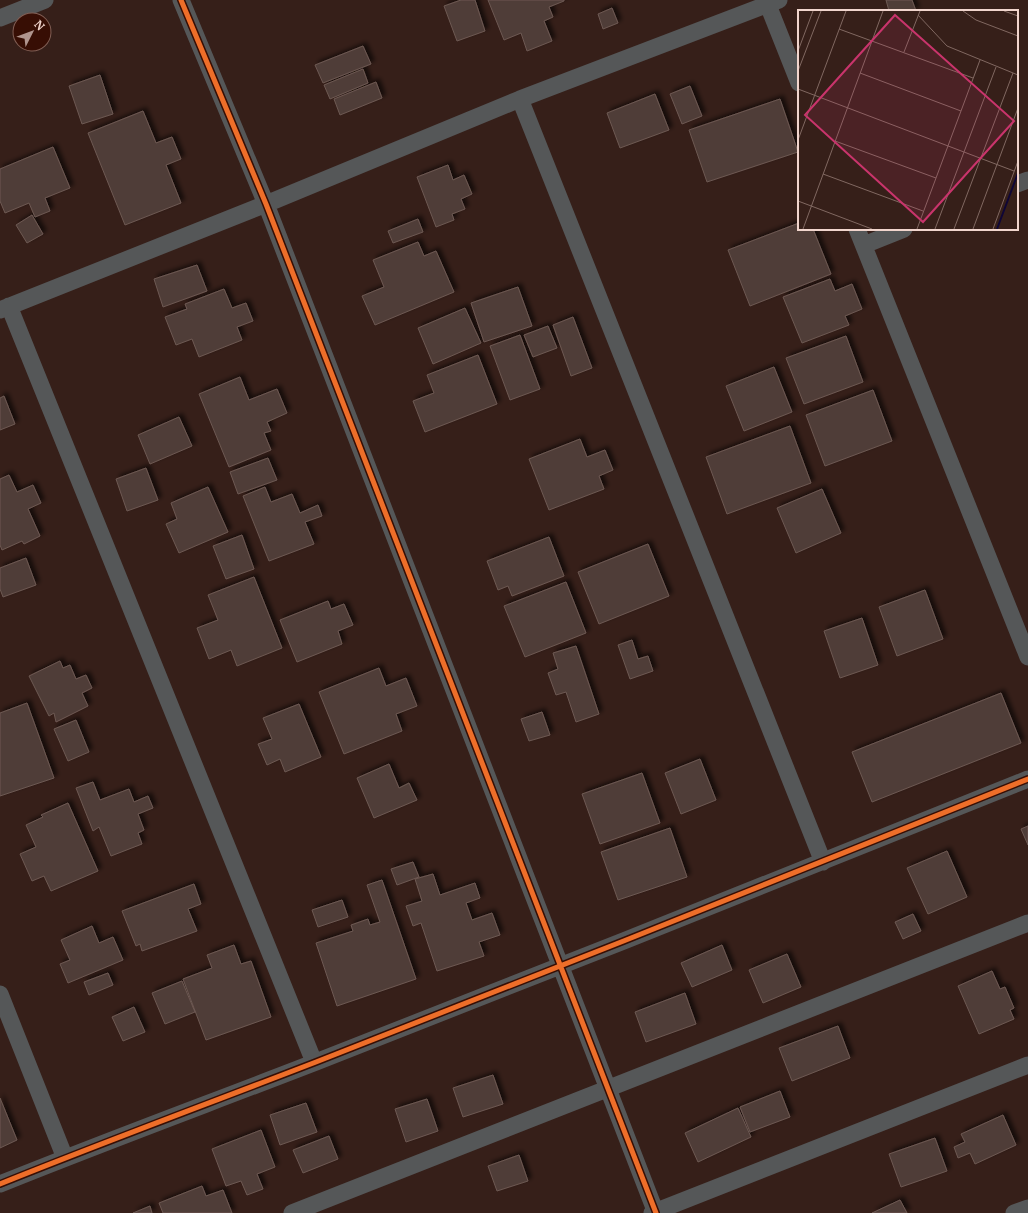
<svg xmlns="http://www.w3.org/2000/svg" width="1028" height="1213" viewBox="0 0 1028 1213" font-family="Merriweather,serif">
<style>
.building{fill:#503d37;stroke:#6d5953;filter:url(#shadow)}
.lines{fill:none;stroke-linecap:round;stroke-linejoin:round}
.minor{stroke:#555758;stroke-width:17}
.cycleway-casing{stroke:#370e04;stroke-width:8}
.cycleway{stroke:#ee6e29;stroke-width:5}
.inset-river{fill:none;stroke:#0f0637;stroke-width:2}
.inset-road{fill:none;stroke:#816861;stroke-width:1}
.view{fill:#c9346c;fill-opacity:0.15;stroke:#c9346c;stroke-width:2}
.inset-edge{fill:none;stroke:#f1d5cd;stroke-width:2}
</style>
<defs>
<filter id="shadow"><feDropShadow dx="3.5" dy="-3.5" stdDeviation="2" flood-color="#0009"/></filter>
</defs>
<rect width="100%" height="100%" fill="#361f19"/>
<path class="building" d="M461 0H475L485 31 457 41 444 6Z
M488 0H564V1L549 7 553 17 544 21 552 41 527 51 521 33 504 40Z
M886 0H912L916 11H889Z
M612 8 618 23 603 29 598 14Z
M363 46 371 64 323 83 315 65Z
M363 69 368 83 330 99 324 85Z
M100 75 113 114 82 124 69 86Z
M376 82 382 98 340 115 334 99Z
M690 86 702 116 682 124 670 94Z
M655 94 669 130 620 148 607 113Z
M780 99 798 152 707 182 689 130Z
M143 111 156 143 172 137 181 159 166 165 181 203 125 225 88 133Z
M53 147 70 188 45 198 50 211 35 217 29 203 5 213 0 201V169Z
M448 165 453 180 464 175 472 194 461 199 465 209 452 214 454 220 436 227 417 177Z
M32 215 43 234 27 243 16 225Z
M418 219 423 232 393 243 388 231Z
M799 223V229H813L831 274 750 306 728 250Z
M418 242 424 256 436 251 454 292 375 325 362 296 384 287 373 260Z
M197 265 207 291 163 307 154 279Z
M830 279 835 291 852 284 862 309 845 316 849 325 802 343 783 297Z
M518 287 532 326 484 342 471 303Z
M224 289 232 308 246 303 253 321 237 327 242 340 199 357 192 339 176 345 165 317 187 309 185 304Z
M465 308 481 343 433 364 418 328Z
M573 317 592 368 571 376 553 325Z
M548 326 557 348 533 357 524 335Z
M520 335 540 389 510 400 490 346Z
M846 336 863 382 804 404 786 358Z
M478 355 497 404 425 432 413 401 434 393 427 375Z
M774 367 792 412 744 431 726 386Z
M240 377 249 400 277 389 287 413 267 422 271 431 264 433 271 450 229 467 199 394Z
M873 390 892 441 825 466 806 415Z
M4 396 15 424 0 430V398Z
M179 417 192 446 150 464 138 435Z
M790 426 811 483 727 514 706 457Z
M580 439 587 457 605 450 613 470 599 476 604 489 549 510 529 459Z
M268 458 277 480 238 494 230 472Z
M146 468 158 500 127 511 116 479Z
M9 475 17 492 33 485 41 503 28 509 40 536 24 544 22 541 2 550 0 545V479Z
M208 487 228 532 179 553 166 524 177 519 171 503Z
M265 487 271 502 292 494 300 513 318 505 322 516 305 522 314 544 269 561 243 496Z
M822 489 841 533 796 553 777 508Z
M242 535 254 569 226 579 213 546Z
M549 537 564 576 512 596 508 586 498 590 487 561Z
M648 544 669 596 599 624 578 572Z
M26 558 36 585 3 597 0 589V568Z
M254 577 282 648 237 666 231 650 209 659 197 628 218 620 208 595Z
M566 582 586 633 525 657 504 606Z
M925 590 943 639 897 656 879 607Z
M328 601 331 609 344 604 353 625 338 631 342 644 297 662 280 620Z
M862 618 878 665 840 678 824 631Z
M632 640 638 659 648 656 653 671 630 679 618 645Z
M576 646 599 714 576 722 566 692 556 695 548 673 558 669 553 653Z
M60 661 63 668 70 665 76 679 86 675 92 688 82 693 88 706 56 722 54 713 49 716 29 676Z
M379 668 386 686 406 678 417 706 396 714 402 731 344 754 319 692Z
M1001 693 1021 743 872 802 852 752Z
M27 703 54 778 0 796V713Z
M299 704 321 757 285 772 280 759 267 765 258 744 272 739 263 718Z
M542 712 550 735 529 741 521 719Z
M76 720 89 752 68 761 54 729Z
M700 759 716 800 681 814 665 773Z
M389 764 399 788 409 783 417 800 374 818 357 778Z
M642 773 660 823 600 844 582 794Z
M93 782 100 800 129 789 134 802 148 796 153 808 138 814 144 830 138 833 142 844 111 856 99 827 93 831 76 788Z
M68 803 98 871 51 891 44 876 32 881 20 854 36 847 26 825 43 817 41 815Z
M1028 826V845L1021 829Z
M670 828 687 877 618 900 601 852Z
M947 851 967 897 928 914 907 868Z
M413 862 419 877 397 885 391 869Z
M433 874 440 895 475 883 480 898 466 903 472 920 492 913 500 935 479 942 484 956 437 971 421 923 413 926 406 906 422 901 415 879Z
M382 880 416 979 337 1006 316 943 353 931 351 925 368 919 370 925 380 922 367 885Z
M194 884 201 904 188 909 197 931 142 951 140 944 136 946 122 911Z
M342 900 348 917 318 927 312 910Z
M913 914 921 931 903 939 895 922Z
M92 926 99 943 113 937 123 960 68 983 60 964 70 960 61 940Z
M234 945 241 964 251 961 271 1017 206 1040 183 979 212 968 207 955Z
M722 945 732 970 692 987 681 963Z
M787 954 801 987 763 1003 749 970Z
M992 971 1000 989 1005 987 1014 1008 1010 1010 1014 1019 979 1034 958 986Z
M108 973 113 985 89 995 84 982Z
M182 981 195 1012 165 1024 152 993Z
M685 993 696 1024 646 1042 635 1012Z
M134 1007 145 1032 123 1041 112 1017Z
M838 1026 850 1058 792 1081 779 1048Z
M493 1075 503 1104 463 1117 453 1088Z
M780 1091 790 1117 750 1132 740 1107Z
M0 1098 17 1140 0 1148Z
M427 1099 438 1131 406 1142 395 1109Z
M306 1103 317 1132 280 1145 270 1115Z
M738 1108 751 1137 698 1162 685 1133Z
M1003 1115 1016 1145 975 1164 970 1153 958 1158 954 1147 965 1142 961 1134Z
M261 1130 275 1167 257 1174 263 1189 247 1195 241 1181 226 1186 212 1149Z
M329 1136 338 1159 303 1173 293 1150Z
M935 1138 947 1171 901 1187 889 1154Z
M519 1155 528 1181 497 1191 488 1166Z
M202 1186 206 1196 223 1190 232 1213H163L159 1203Z
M900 1200 907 1213H872Z
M150 1206 152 1213H133Z"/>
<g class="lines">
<path class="minor" d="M181 0 266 204 656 1213
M766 0 799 83
M0 18 45 0
M520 99 823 862
M1017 184 1028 180
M857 229 1028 657
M864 245 904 229
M9 306 314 1062
M0 310 266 204 520 99 779 0
M0 994 65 1158
M0 1184C104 1142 210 1103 316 1062 554 969 791 875 1028 779
M292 1213 1028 923
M652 1213 1028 1065
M1014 1213 1028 1208"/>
<g class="cycleway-casing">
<path id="cycleway" d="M181 0 266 204 656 1213
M0 1184C104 1142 210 1103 316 1062 554 969 791 875 1028 779"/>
</g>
<use href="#cycleway" class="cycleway"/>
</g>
<g transform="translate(798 10)">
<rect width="220" height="220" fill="#361f19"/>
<path class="inset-river" d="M199 219 220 163"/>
<path class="inset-road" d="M165 1 178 10 220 26M206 1 220 6M120 5 149 36 220 65M41 19 175 68M0 41 15 1M106 42 122 1M0 61 23 1M62 63 163 101M0 79 216 161M0 130 48 1M37 131 138 168M25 164 125 201M0 191 74 219M5 219 85 1M119 219 182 50M137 219 198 57M156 219 215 63M175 219 220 98M195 219 220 151"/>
<path class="view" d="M97 5 216 111 125 212 7 105Z"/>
<rect width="220" height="220" class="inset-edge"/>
</g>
<g transform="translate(32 32) rotate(48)"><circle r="19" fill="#370e04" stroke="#815e54"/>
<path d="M0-3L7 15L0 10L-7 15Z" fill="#b0958e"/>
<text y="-6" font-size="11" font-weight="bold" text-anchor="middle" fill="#f1d5cd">N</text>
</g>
</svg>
